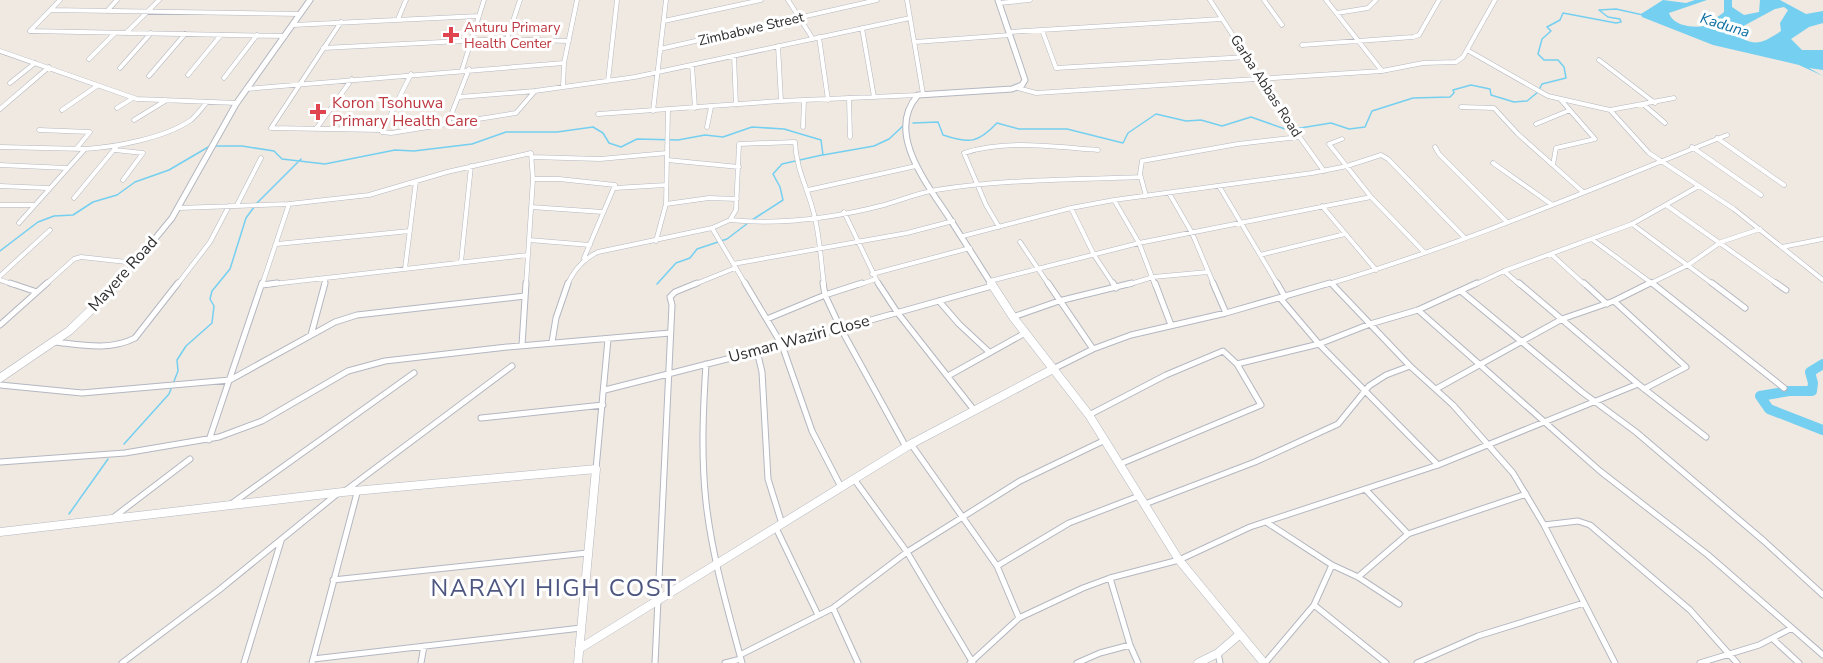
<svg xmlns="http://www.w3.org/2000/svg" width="1823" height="663" viewBox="0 0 1823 663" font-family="'Nunito Sans',sans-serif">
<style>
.water{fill:#75cff0;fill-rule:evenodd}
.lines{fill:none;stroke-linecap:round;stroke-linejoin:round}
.stream{stroke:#75cff0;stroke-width:1.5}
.river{stroke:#75cff0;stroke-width:10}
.street-far1-casing{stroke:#b4b7c1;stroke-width:5}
.street-casing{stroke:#b4b7c1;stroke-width:7}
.secondary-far1-casing{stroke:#b4b7c1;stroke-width:7}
.secondary-casing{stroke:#b4b7c1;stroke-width:9}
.street-far1{stroke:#fff;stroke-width:4}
.street{stroke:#fff;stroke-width:5}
.secondary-far1{stroke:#fff;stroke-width:5}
.secondary{stroke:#fff;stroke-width:8}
.health-dot{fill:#e0444e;stroke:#fff;stroke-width:2}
.labels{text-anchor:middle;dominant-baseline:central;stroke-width:6;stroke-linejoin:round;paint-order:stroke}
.far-health-label{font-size:14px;fill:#be3a42;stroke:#fff;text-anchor:start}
.far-street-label{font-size:14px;fill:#2e2e2e;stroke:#fff}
.far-water-label{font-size:15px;font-style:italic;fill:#0d6fa3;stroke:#fff}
.health-label{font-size:16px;fill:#be3a42;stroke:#fff;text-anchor:start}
.street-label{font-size:16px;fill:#2e2e2e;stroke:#fff}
.near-quarter-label{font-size:24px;letter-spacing:1.5px;fill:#4d5680;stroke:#fff}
</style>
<rect width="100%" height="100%" fill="#efe9e1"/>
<path class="water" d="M1663 0 1686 3 1695 0H1707L1669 13C1673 26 1693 28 1704 26 1710 19 1718 18 1724 12V0H1732V7L1744 15 1759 12 1760 0H1780L1806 14 1823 11V23L1809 27 1791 39 1802 50H1823V70L1809 68 1823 76 1799 65 1713 45 1642 17 1641 14ZM1784 7 1788 10 1780 23 1781 31C1764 42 1753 49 1736 33V30L1775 9Z"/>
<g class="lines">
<path class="stream" d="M913 123 938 122 943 135C970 144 978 143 997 123L1019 129H1067L1123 143 1128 133 1156 114 1186 121 1201 120 1222 126 1251 117 1288 130 1331 123 1349 129 1365 127 1372 111 1413 98 1450 97 1454 93 1453 90 1471 85 1490 89 1491 95 1514 102 1527 101 1538 92 1542 84 1566 78 1564 67 1558 60H1544L1538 54 1542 39 1551 31 1547 27 1560 20 1563 13 1616 23 1621 22 1620 19 1608 17 1599 10 1616 9 1643 15
M215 146H242L274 151 282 159 325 164 395 150 414 151 472 144 506 132H557L593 127 603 133 609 143 621 147 637 139 678 140 705 135 723 137 752 127 784 129 821 140 823 155 874 146 889 139 903 126
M752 220 783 200 780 187 773 174 782 164 822 155
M0 251 38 222 54 216 73 215 93 202 117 195 135 182 169 170 210 146
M657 284 676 263 690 258 697 249 727 239 748 223
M124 444 169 394 178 371 177 360 186 346 212 323 214 306 210 299 212 291 230 269 246 218 257 203 301 159
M69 514 108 459"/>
<path class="river" d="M1823 364 1810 372 1813 383 1812 391H1789L1760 396 1769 409 1823 430"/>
<g class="street-far1-casing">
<path id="street-far1" d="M788 0 813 39
M907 0 923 94
M1210 0 1291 125 1324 171
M1264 0 1282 25
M1326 0 1382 71
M999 3 1030 0
M50 10 300 14
M107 11 117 0
M1337 13 1368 8 1376 0
M398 19 406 0
M664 21 761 0
M341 22 271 128 381 130
M293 25 479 16
M862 28 874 97
M1042 30 1056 68 1247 57
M30 31 285 36
M30 31 60 0
M1009 32 1222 19
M126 33 159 0
M819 37 828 100
M507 39 520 0
M915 42 1010 35
M1302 45 1413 37 1419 35 1439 0
M778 46 781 101
M323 48 502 39 569 41
M660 49 877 0
M1467 50 1548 96 1610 110 1649 153 1734 209 1823 280
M0 51 137 99 237 103
M734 56 736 105
M89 59 115 33
M1599 60 1655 103
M692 65 695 108
M120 68 151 33
M462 70 484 0
M411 74 382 132 391 133 516 113 535 91
M188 75 221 35
M149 76 185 34
M224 78 257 35
M608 81 617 0
M10 83 35 63
M563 87 564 63 577 0
M1018 88 1036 93 1382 71 1423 63 1456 62 1463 57 1495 0
M246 89 564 63
M459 97 535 91 635 77 910 18
M849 98 850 137
M1643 104 1665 123
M1461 107 1494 108 1518 134 1583 192
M117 108 133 98
M0 109 49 67
M62 110 97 86
M1610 110 1674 98
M653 111 666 0
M598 114 781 101 918 95
M134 120 165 101
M448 123 469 69
M1536 124 1570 110
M707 127 711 107
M803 127 804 100
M316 129 352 79
M39 130 90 132 76 149
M1717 138 1784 185
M1342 139 1329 144 1371 197 1424 252
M0 147 85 149
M1435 147 1439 154 1507 222
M1692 147 1761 195
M115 150 143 153 123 180
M532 157 600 159 667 153
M667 160 739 167
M1493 163 1551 204
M0 165 67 168
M1553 165 1556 148 1595 139 1561 100
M533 179H559L615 185 584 258
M0 186 48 188
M1219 186 1278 285
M615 188 666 185
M808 190 916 166
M1169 193 1192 233 1214 285
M1146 196 1140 174 1142 161 1238 144 1299 137
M74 198 117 146
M1114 200 1139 243 1155 285
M666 204 709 198 737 199
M0 205H33
M237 205 261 158
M1666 205 1779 285
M1322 206 1376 270
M531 207 603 212
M179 208 289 204 369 195 447 172 531 153 533 179 526 285
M1071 208 1094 255 1114 285
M844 212 879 285
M730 220C781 225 834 218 884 205 901 200 918 193 936 190 1004 179 1073 180 1141 177
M19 223 85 149C116 147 165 138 191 120 197 115 202 108 207 102
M1632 224 1714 285
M999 227 986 205 964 153C1007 139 1054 147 1098 150
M712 228 746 285
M963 236 1071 208 1114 200 1312 173 1347 166 1381 155 1388 159 1464 237
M529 240 590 245
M1593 240 1654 285
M656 241 666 204 668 110
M1020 242 1049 285
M277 244 410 231
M1782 247 1823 239
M1551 254 1585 285
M1260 255 1345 234
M461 262 471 166
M733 264 907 233 953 221
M405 269 416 181
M1504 271 1520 285
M872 274 970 248
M0 276 50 230
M0 280 15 285
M990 281 1139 243 1371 197
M45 285 74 259 81 257 136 263
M177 285 210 242 229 206
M262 285 289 204
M264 285 528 255
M324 285 326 278
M567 285C574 270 583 259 598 252L712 228 730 220 736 210 739 144 795 142C796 169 808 189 814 214 820 237 821 262 824 285
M693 285 735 268
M858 285 876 279
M1127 285 1153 277 1208 272
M1325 285C1462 245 1594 188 1727 135
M1474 285 1504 271 1632 224 1699 186
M1647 285 1688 265 1721 242 1760 229"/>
</g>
<g class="street-casing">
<path id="street" d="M10 283 37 292
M745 283 782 345 812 431 841 487
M823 283 825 295 840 327 906 447
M878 283 897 312 974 410
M1048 283 1093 349
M1113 283 1116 288
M1155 283 1171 325
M1213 283 1226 313
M1277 283 1285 297
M1519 283 1638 384 1706 437
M1584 283 1607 304
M1652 283 1784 388
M1712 283 1745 308
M1776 283 1786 290
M1332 284 1410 366 1453 405 1513 473 1544 525 1615 663
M262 285 277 283
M1462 292 1582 392 1636 432 1764 541 1823 595
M1280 298 1319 344 1438 465
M939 301 959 324 988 351
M1614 301 1686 367 1644 389
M1418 310 1600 471 1708 555 1823 655
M1013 317 1059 301 1132 283
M767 319 825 295 862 283
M0 325 47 283
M311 335 325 283
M55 342C82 345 110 351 135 338L178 283
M552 342 556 318 568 283
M522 345 526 283
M757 351 762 372 768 479 782 524
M706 364C703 410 701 456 706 502 712 557 728 610 742 663
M1237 364 1319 344 1370 324 1418 310 1477 283
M1053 369 1093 349 1131 335 1226 313 1330 283
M948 376 1025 333
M0 385 82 393 230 380 335 322 357 315 525 296
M1436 389 1562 319 1614 301 1650 283
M605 390 782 345 992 286
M1089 415 1166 375 1223 351 1237 364 1261 405 1120 464
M481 418 603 405
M209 440 262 283
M911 444 997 566 1019 618
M0 462 125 453 219 437 262 421 348 371 385 361 507 347 670 333
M596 469 608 339
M854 479 907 552 973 663
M1366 490 1408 534
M345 491 512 366
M231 504 414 373
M1145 504 1255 462 1338 424 1369 386 1386 375 1410 366
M114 517 190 459
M1266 522 1332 565 1358 577 1399 604
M1544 525 1578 521 1590 525 1690 610 1737 663
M776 528 818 615
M997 566 1069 523 1139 496
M1358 577 1408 534 1526 494
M1110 578 1130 645 1138 663
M333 580 587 553
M1314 605 1386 663
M833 608 858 663
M1774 640 1799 663
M1218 653 1220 663
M740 655 833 608 907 552 1020 481 1105 440
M313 659 581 628
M122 663 219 590 337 494
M244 663 281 541
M312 663 357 493
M421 663 424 646
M655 663 672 305 670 297 675 292 697 283
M725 663 741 659
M970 663 1019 618 1083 588 1110 578 1179 560 1250 527 1438 465 1638 384
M1077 663 1100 653 1130 645
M1265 663 1314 605 1332 565
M1417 663 1478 636 1584 603
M1700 663 1759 645 1792 628"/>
</g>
<g class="secondary-far1-casing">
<path id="secondary-far1" d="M117 285 172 218 236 104 310 0
M992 285C978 263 964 241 950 219 929 186 884 133 918 95L1012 89 1022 85 1025 80 998 0"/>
</g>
<g class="secondary-casing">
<path id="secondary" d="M991 283 1013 317 1089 415 1179 560 1264 663
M0 378 69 331 119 283
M0 532 343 492 596 469 578 663
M579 649 911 444 1053 369
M1198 663 1218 653 1240 634"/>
</g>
<use href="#street-far1" class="street-far1"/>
<use href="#street" class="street"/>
<use href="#secondary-far1" class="secondary-far1"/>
<use href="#secondary" class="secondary"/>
</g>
<g class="health-dot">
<path d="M448 26h6v6h6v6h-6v6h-6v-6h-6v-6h6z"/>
<path d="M315 103h6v6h6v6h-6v6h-6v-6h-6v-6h6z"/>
</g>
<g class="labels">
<g class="far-health-label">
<text x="464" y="27">Anturu Primary<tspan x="464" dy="16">Health Center</tspan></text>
</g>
<g class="far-street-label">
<text transform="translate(751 29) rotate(-13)">Zimbabwe Street</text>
<text transform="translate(1266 86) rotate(57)">Garba Abbas Road</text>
</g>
<g class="far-water-label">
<text transform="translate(1725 25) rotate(17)">Kaduna</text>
</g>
<g class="health-label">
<text x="332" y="103">Koron Tsohuwa<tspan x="332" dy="18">Primary Health Care</tspan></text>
</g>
<g class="street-label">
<text transform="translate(123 274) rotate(-48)">Mayere Road</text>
<text transform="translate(799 339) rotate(-15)">Usman Waziri Close</text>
</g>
<g class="near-quarter-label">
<text x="554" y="588">NARAYI HIGH COST</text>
</g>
</g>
</svg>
